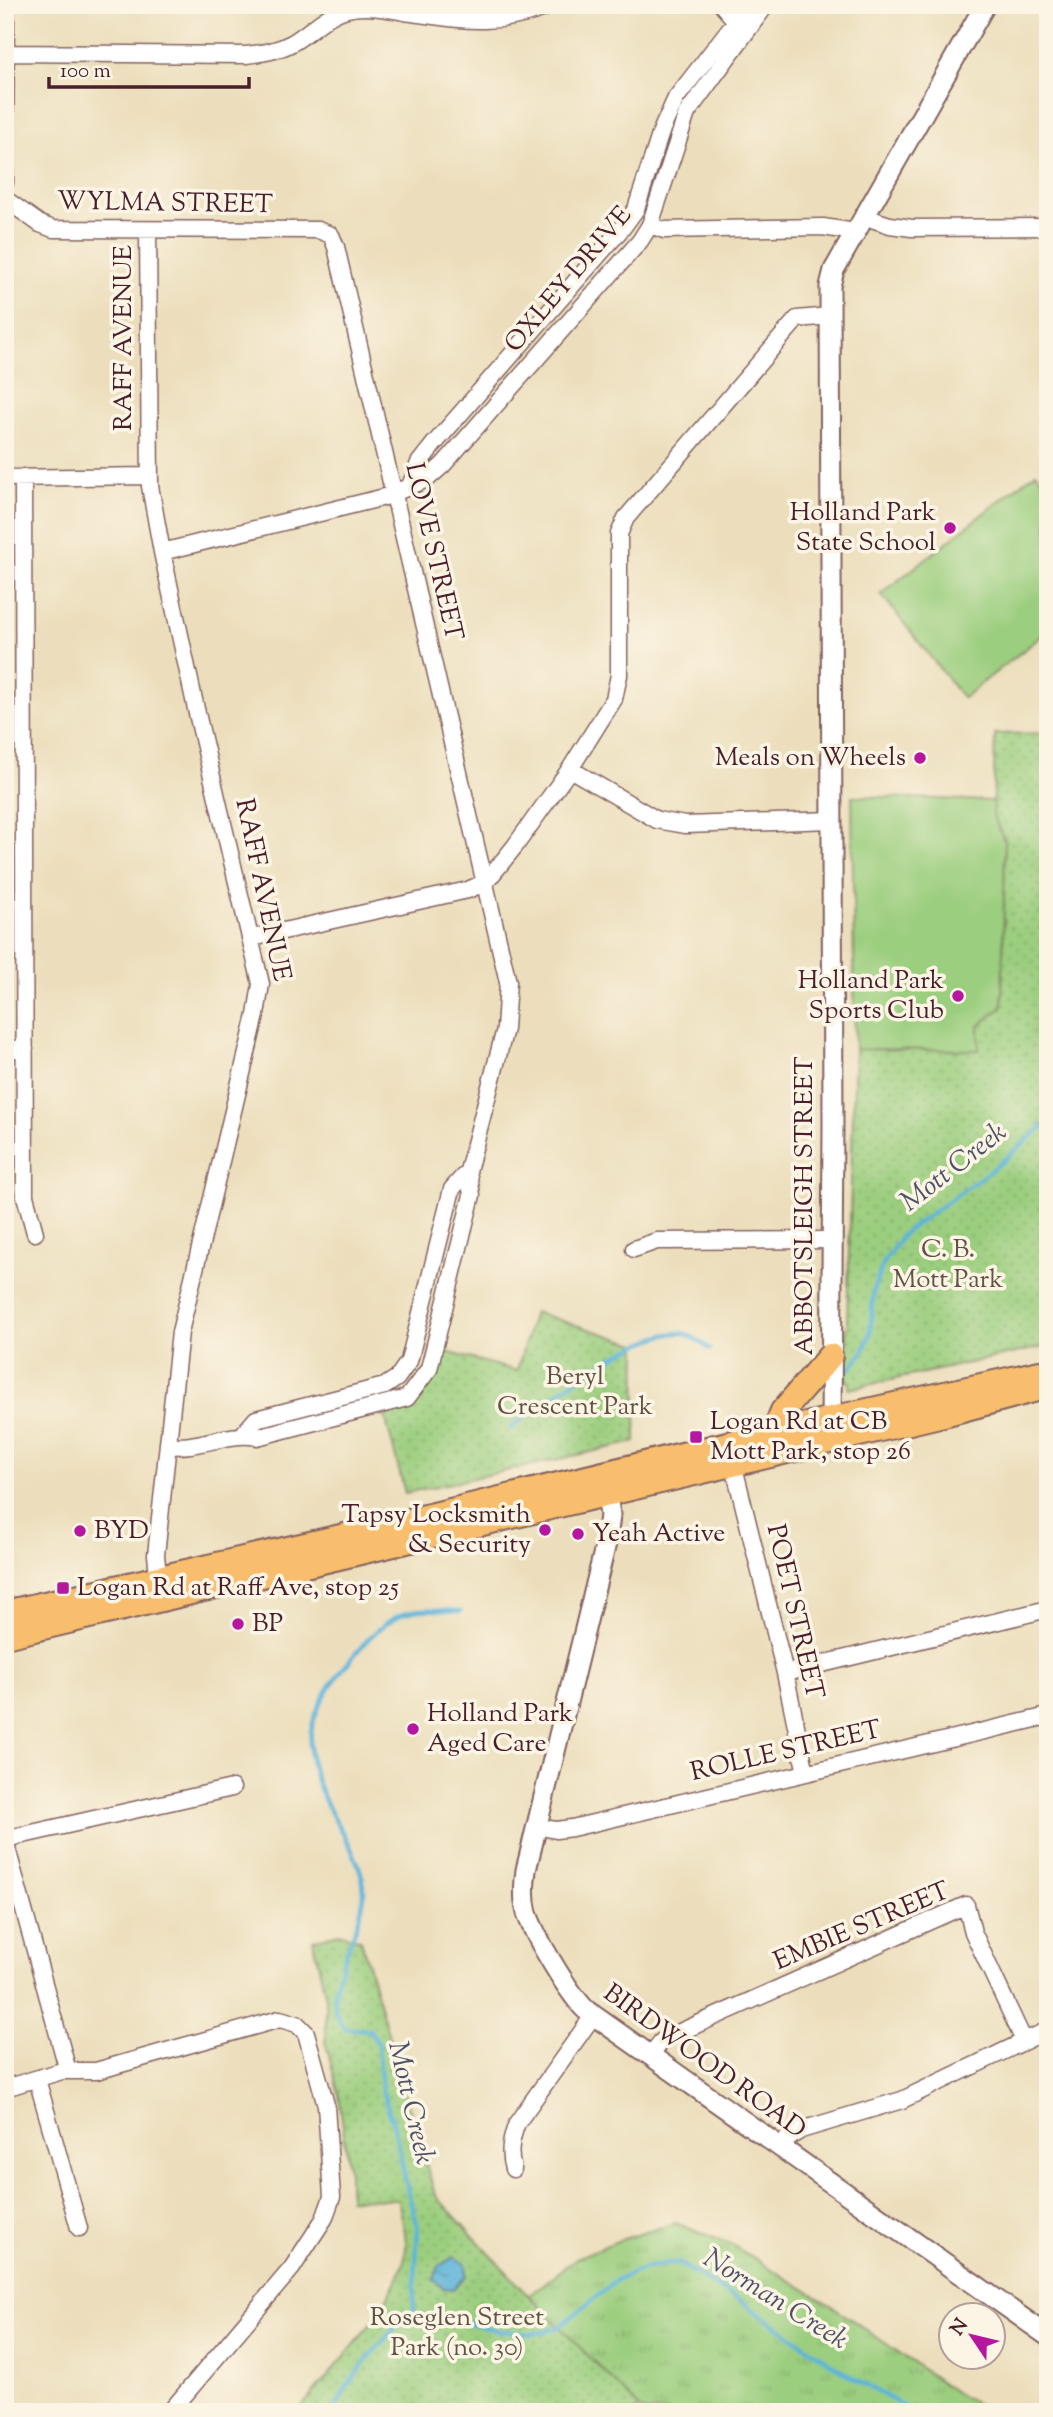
<svg xmlns="http://www.w3.org/2000/svg" width="1053" height="2417" viewBox="0 0 1053 2417" font-family="'Sorts Mill Goudy',serif">
<style>
.grass{fill:url(#grass-tufts);stroke:#727654;stroke-width:2}
.park{fill:url(#park-dots);stroke:#727654;stroke-width:2}
.garden{fill:#9bce7e;stroke:#727654;stroke-width:2}
.water{fill:url(#water-ripples);stroke:#536a82;stroke-width:2}
.lines{fill:none;stroke-linecap:round;stroke-linejoin:round}
.stream{stroke:#5cb4d9;stroke-width:4.5}
.minor-casing{stroke:#83625e;stroke-width:19}
.tertiary-casing{stroke:#83625e;stroke-width:23}
.primary-casing{stroke:#83625e;stroke-width:28}
.minor{stroke:#fff;stroke-width:16}
.tertiary{stroke:#fff;stroke-width:19}
.primary{stroke:#f9be6d;stroke-width:24}
.poi-dot{fill:#b5179e;stroke:#fcf5e5;stroke-width:2.5}
.labels{text-anchor:middle;dominant-baseline:central;stroke-width:7;stroke-linejoin:round;paint-order:stroke}
.street-label{font-size:26px;fill:#4a1f2b;stroke:#fcf5e5}
.poi-label{font-size:26px;fill:#4a1f2b;stroke:#fcf5e5;text-anchor:start}
.park-label{font-size:26px;fill:#625444;stroke:#fcf5e5}
.water-label{font-size:28px;font-style:italic;fill:#505368;stroke:#fcf5e5}
</style>
<defs>
<pattern id="grass-tufts" width="24" height="20" patternUnits="userSpaceOnUse" patternTransform="scale(1.75)"><rect width="24" height="20" fill="#9bce7e"/><path d="M3 7l-1-3M5 7V3M7 7l1-3M15 17l-1-3M17 17v-4M19 17l1-3" fill="none" stroke="#87b06d"/></pattern>
<pattern id="park-dots" width="8" height="8" patternUnits="userSpaceOnUse" patternTransform="scale(1.75)"><rect width="8" height="8" fill="#9bce7e"/><path d="M2 2h.1M6 6h.1" fill="none" stroke="#87b06d" stroke-width="1.8" stroke-linecap="round"/></pattern>
<pattern id="water-ripples" width="26" height="14" patternUnits="userSpaceOnUse" patternTransform="scale(1.75)"><rect width="26" height="14" fill="#5cb4d9"/><path d="M2 4q2-2 4 0t4 0M15 11q2-2 4 0t4 0" fill="none" stroke="#4e92b0"/></pattern>
</defs>
<rect width="100%" height="100%" fill="#fcf5e5"/>
<filter id="ink" filterUnits="userSpaceOnUse"><feTurbulence type="fractalNoise" baseFrequency=".0143" numOctaves="2"/><feDisplacementMap in="SourceGraphic" scale="14" xChannelSelector="R" yChannelSelector="G"/><feConvolveMatrix kernelMatrix="1 2 1 2 8 2 1 2 1" color-interpolation-filters="sRGB"/></filter>
<filter id="wash" filterUnits="userSpaceOnUse"><feTurbulence type="fractalNoise" baseFrequency=".00686" numOctaves="4" result="noise"/><feDisplacementMap in="SourceGraphic" scale="28" xChannelSelector="R" yChannelSelector="G"/><feGaussianBlur stdDeviation="1.57" result="paint"/><feColorMatrix in="noise" values="0 0 0 0 0 0 0 0 0 0 0 0 0 0 0 0 0 1.4 0 .05"/><feComposite in="paint" operator="in"/></filter>
<g filter="url(#wash)">
<rect width="100%" height="100%" fill="#ecdebc"/>
<path class="grass" d="M675 2223 730 2244 831 2305 962 2397 993 2412H644L639 2408 635 2412H420L586 2354 529 2296 576 2258 620 2240Z"/>
<path class="park" d="M1048 733V1346L849 1389V1382L846 1381V1357L855 1049 979 1050V1026L1005 842 993 816 995 734Z
M534 1312 637 1344 636 1442 405 1493 385 1416C429 1397 426 1394 443 1351L517 1371Z
M339 1933 361 1940 435 2195 529 2296 639 2407 635 2412H297C329 2374 404 2297 406 2248 407 2233 401 2215 398 2200L349 2199V2173L339 2096 326 2044V1998L313 1940Z"/>
<path class="garden" d="M1036 472 1048 487V631L963 698 881 594Z
M852 796 993 801V816L1005 842 1002 1007 979 1026V1050L855 1049Z"/>
<path class="water" d="M454 2257 466 2264V2276L453 2289 443 2288 434 2280 439 2266Z"/>
<g class="lines">
<path class="stream" d="M850 1369 863 1352 870 1335 874 1287 885 1260 904 1233 998 1165 1048 1122
M511 1428C542 1402 641 1330 682 1333 691 1334 702 1344 710 1349
M413 2317 418 2227 408 2192 394 2126 382 2090 378 2043 370 2030 344 2028C314 1994 364 1932 364 1891 364 1870 350 1845 339 1827 299 1757 298 1722 351 1659 367 1639 388 1616 413 1611 429 1608 445 1611 461 1611
M334 2412 347 2386 374 2351 397 2326 413 2317 443 2318 501 2331 531 2334 558 2328 617 2280 647 2267 678 2263 736 2298 848 2375 914 2412"/>
</g>
</g>
<g filter="url(#ink)">
<g class="lines">
<g class="minor-casing">
<path id="minor" d="M722 5 735 20
M6 53 246 55C263 53 277 51 292 43 311 32 329 11 352 8 369 5 388 9 405 12 462 20 497 28 552 5
M5 183 6 5
M5 199 40 224 53 229 318 230 331 235 336 247 508 982 505 1029 468 1171 472 1195 429 1369 407 1398 257 1437C227 1431 198 1450 168 1445
M865 217 890 225 912 228 1048 227
M650 225 664 230 823 227 855 232
M148 231 150 486 162 552 196 709 261 984 256 1015 180 1332 156 1555 159 1585
M23 477 25 1196 35 1233
M5 478 149 476
M410 486 419 463 434 444 623 227 636 209 662 129 676 98 748 5
M162 552 385 497 427 479 443 465 640 241 650 225 687 113 766 5
M570 769 657 820 685 825 832 820
M252 938 468 890 486 882 515 846 570 769 614 699 619 675V534L626 518 797 319 831 316
M5 1049H25
M634 1249 657 1241 832 1240
M243 1434 256 1419 385 1386 397 1378 409 1361 452 1189 468 1171
M733 1463 785 1673 804 1764 808 1772
M785 1673 1048 1609
M536 1826 556 1830 572 1828 1048 1716
M5 1839 232 1788
M5 1841 68 2071
M650 2056 661 2042 671 2036 966 1905 973 1932 1024 2041
M37 2079 79 2228
M5 2088 62 2071H96L280 2019 297 2024 306 2033 326 2105 332 2197 324 2219 292 2268 170 2412
M779 2148 787 2139 801 2130 902 2100 1048 2030
M513 2169C508 2153 511 2139 517 2123L593 2016"/>
</g>
<g class="tertiary-casing">
<path id="tertiary" d="M831 1430 833 1124 830 286 834 270 842 256 985 5
M605 1481 610 1515 607 1539 526 1870C524 1884 523 1898 527 1913 534 1935 569 1994 586 2010L1048 2336"/>
</g>
<g class="primary-casing">
<path id="primary" d="M774 1433 783 1411 830 1356
M5 1613 376 1529 831 1419 1040 1373
M5 1636 948 1413 1048 1386"/>
</g>
<use href="#minor" class="minor"/>
<use href="#tertiary" class="tertiary"/>
<use href="#primary" class="primary"/>
</g>
</g>
<g class="poi-dot">
<circle cx="950" cy="528" r="7"/>
<circle cx="920" cy="758" r="7"/>
<circle cx="958" cy="996" r="7"/>
<rect x="689" y="1430" width="14" height="14" rx="3.5"/>
<circle cx="545" cy="1530" r="7"/>
<circle cx="80" cy="1531" r="7"/>
<circle cx="578" cy="1534" r="7"/>
<rect x="56" y="1581" width="14" height="14" rx="3.5"/>
<circle cx="238" cy="1624" r="7"/>
<circle cx="413" cy="1729" r="7"/>
</g>
<g class="labels">
<g class="street-label">
<text transform="translate(165 204) rotate(1)">WYLMA STREET</text>
<text transform="translate(569 280) rotate(-50)">OXLEY DRIVE</text>
<text transform="translate(124 338) rotate(-90)">RAFF AVENUE</text>
<text transform="translate(433 552) rotate(77)">LOVE STREET</text>
<text transform="translate(262 890) rotate(78)">RAFF AVENUE</text>
<text transform="translate(805 1206) rotate(-90)">ABBOTSLEIGH STREET</text>
<text transform="translate(794 1612) rotate(77)">POET STREET</text>
<text transform="translate(786 1752) rotate(-13)">ROLLE STREET</text>
<text transform="translate(862 1927) rotate(-23)">EMBIE STREET</text>
<text transform="translate(704 2062) rotate(36)">BIRDWOOD ROAD</text>
</g>
<g class="poi-label">
<text x="936" y="513" text-anchor="end">Holland Park<tspan x="936" dy="30">State School</tspan></text>
<text x="906" y="758" text-anchor="end">Meals on Wheels</text>
<text x="944" y="981" text-anchor="end">Holland Park<tspan x="944" dy="30">Sports Club</tspan></text>
<text x="710" y="1422">Logan Rd at CB<tspan x="710" dy="30">Mott Park, stop 26</tspan></text>
<text x="531" y="1515" text-anchor="end">Tapsy Locksmith<tspan x="531" dy="30">&amp; Security</tspan></text>
<text x="94" y="1531">BYD</text>
<text x="592" y="1534">Yeah Active</text>
<text x="77" y="1588">Logan Rd at Raff Ave, stop 25</text>
<text x="252" y="1624">BP</text>
<text x="427" y="1714">Holland Park<tspan x="427" dy="30">Aged Care</tspan></text>
</g>
<g class="park-label">
<text x="948" y="1250">C. B.<tspan x="948" dy="30">Mott Park</tspan></text>
<text x="575" y="1377">Beryl<tspan x="575" dy="30">Crescent Park</tspan></text>
<text x="457" y="2318">Roseglen Street<tspan x="457" dy="30">Park (no. 30)</tspan></text>
</g>
<g class="water-label">
<text transform="translate(954 1168) rotate(-38)">Mott Creek</text>
<text transform="translate(410 2103) rotate(77)">Mott Creek</text>
<text transform="translate(775 2300) rotate(32)">Norman Creek</text>
</g>
</g>
<rect width="1053" height="2417" fill="none" stroke="#fcf5e5" stroke-width="28"/>
<g transform="translate(972 2336) rotate(305)"><circle r="33" fill="#fcf5e5" stroke="#b59f9b" stroke-width="2"/>
<path d="M0-5L12 26L0 18L-12 26Z" fill="#b5179e"/>
<text y="-10" font-size="19" font-weight="bold" text-anchor="middle" fill="#4a1f2b">N</text>
</g>
<path d="M49 77v10h200v-10" fill="none" stroke="#4a1f2b" stroke-width="3.5"/>
<text x="60" y="77" font-size="21" fill="#4a1f2b" stroke="#fcf5e5" stroke-width="5" paint-order="stroke">100 m</text>
</svg>
